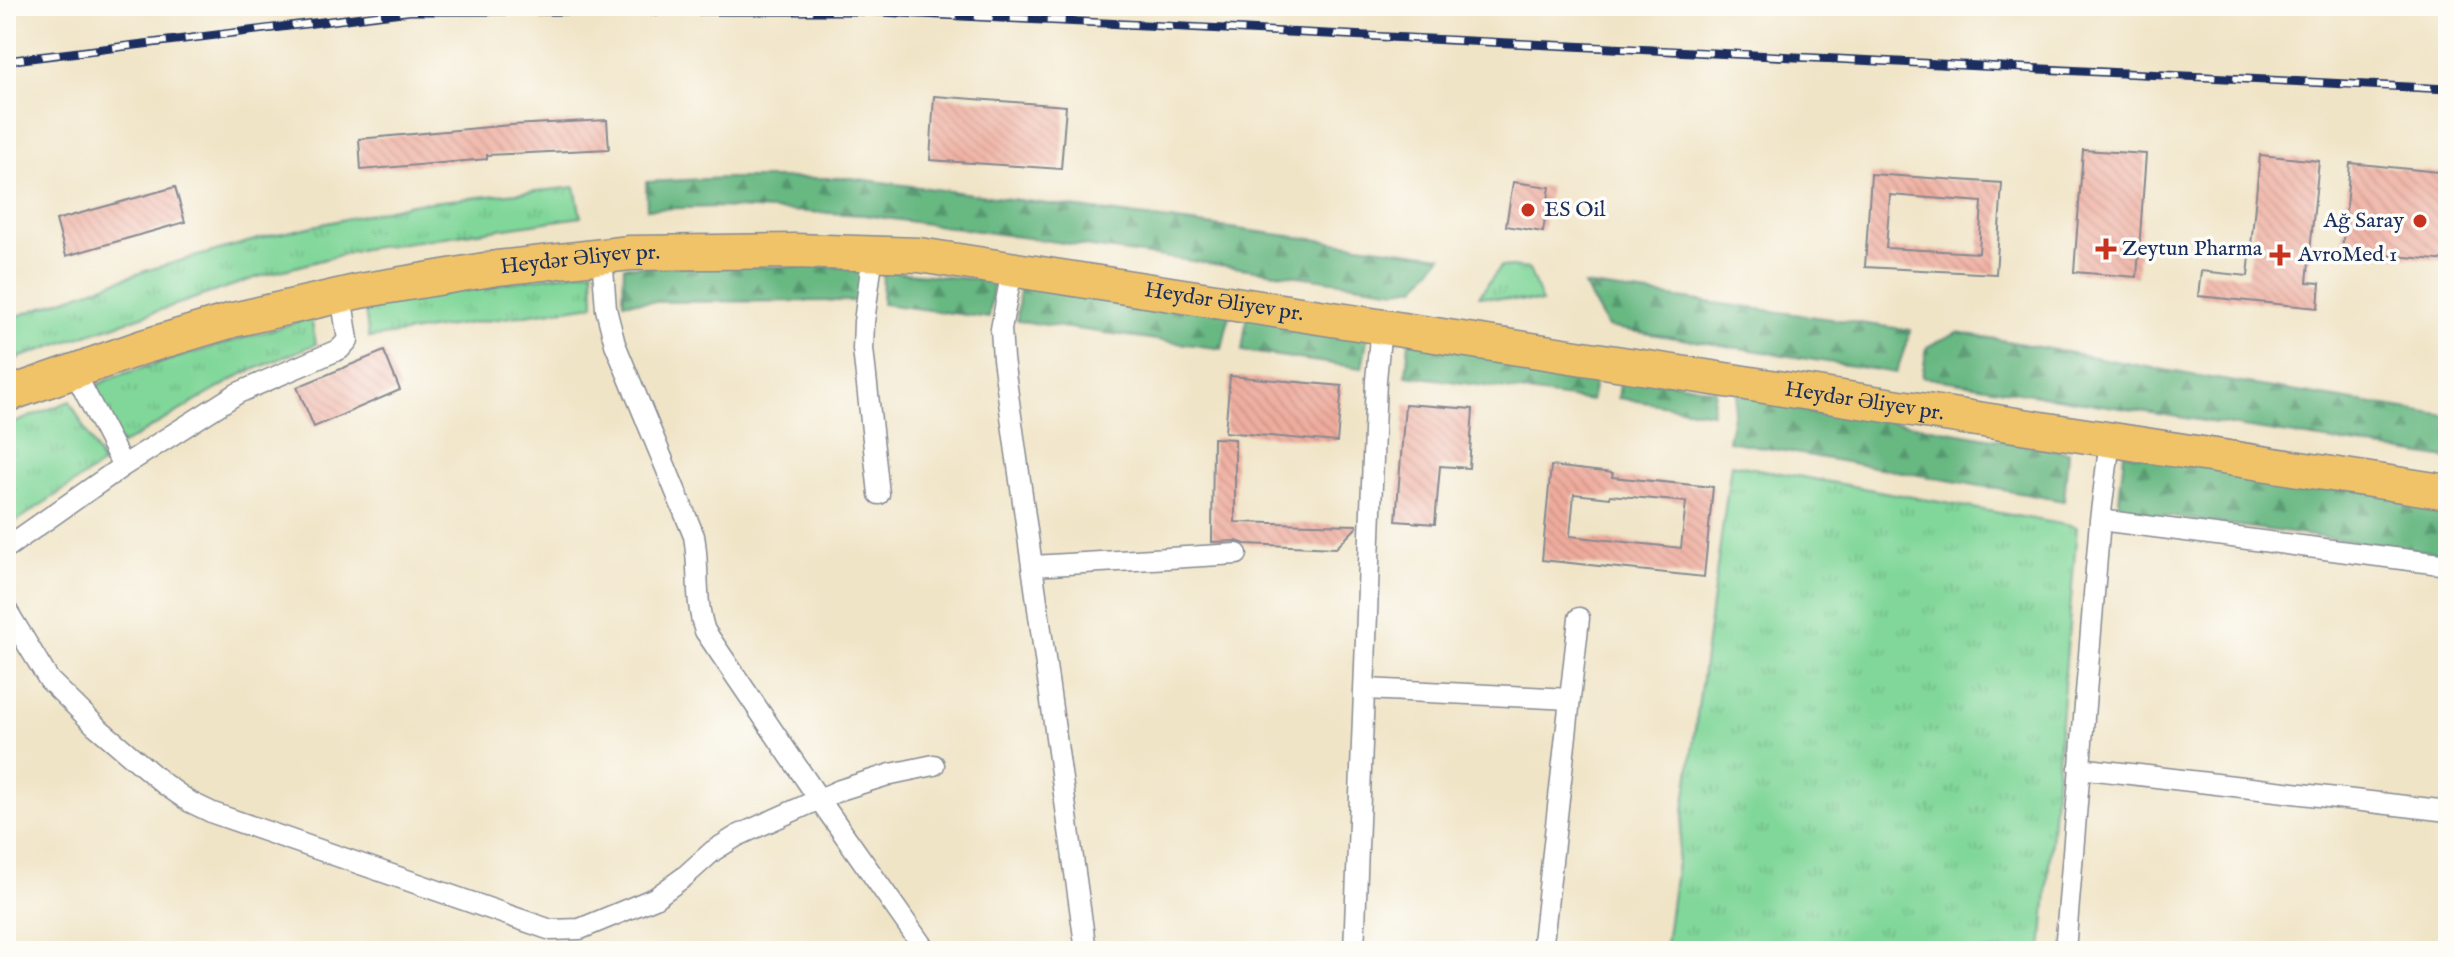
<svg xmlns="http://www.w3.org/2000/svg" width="2454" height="957" viewBox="0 0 2454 957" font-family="'IM FELL English',serif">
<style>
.grass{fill:url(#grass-tufts);stroke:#4e837c;stroke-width:2}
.forest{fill:url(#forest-firs);stroke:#427470;stroke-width:2}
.building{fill:url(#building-back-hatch);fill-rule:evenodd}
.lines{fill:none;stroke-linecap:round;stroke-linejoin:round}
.street-casing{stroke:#868a92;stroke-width:23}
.primary-casing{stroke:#868a92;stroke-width:37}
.street{stroke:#fff;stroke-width:20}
.primary{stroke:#f1c369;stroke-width:34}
.rail-casing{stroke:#1b2f5e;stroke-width:9}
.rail{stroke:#fdfcf7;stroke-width:6;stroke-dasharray:18;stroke-linecap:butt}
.poi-dot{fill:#c8321e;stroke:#fdfcf7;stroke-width:3}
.labels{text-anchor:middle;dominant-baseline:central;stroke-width:7;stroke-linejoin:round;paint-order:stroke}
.poi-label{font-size:22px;fill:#1b2f5e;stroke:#fdfcf7;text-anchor:start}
.street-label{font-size:22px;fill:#1b2f5e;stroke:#fdfcf7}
</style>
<defs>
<pattern id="grass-tufts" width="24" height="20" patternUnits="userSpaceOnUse" patternTransform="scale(2)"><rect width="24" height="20" fill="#81d79a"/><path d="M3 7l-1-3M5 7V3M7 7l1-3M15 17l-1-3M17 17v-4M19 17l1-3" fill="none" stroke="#6fb987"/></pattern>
<pattern id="forest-firs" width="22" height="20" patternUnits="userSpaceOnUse" patternTransform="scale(2)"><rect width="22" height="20" fill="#68b882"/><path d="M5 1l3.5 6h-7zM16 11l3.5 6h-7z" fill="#55966e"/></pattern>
<pattern id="building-back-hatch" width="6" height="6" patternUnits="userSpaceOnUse" patternTransform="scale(2)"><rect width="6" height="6" fill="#eeab9c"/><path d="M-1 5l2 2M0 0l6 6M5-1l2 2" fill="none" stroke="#cc9389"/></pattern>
</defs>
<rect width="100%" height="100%" fill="#fdfcf7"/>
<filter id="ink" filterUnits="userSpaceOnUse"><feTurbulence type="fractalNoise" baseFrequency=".0125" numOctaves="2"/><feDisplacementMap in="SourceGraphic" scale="16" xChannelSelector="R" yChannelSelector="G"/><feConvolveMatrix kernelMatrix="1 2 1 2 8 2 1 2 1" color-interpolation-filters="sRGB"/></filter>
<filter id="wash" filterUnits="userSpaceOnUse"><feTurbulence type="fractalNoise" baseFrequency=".006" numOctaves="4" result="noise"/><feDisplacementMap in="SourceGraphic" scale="32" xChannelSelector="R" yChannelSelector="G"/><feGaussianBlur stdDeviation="1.8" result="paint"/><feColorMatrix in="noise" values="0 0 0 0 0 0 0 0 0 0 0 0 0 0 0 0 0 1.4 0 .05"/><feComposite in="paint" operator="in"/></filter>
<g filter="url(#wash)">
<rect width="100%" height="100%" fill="#f0e4c6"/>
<path class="grass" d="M575 187 581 217 363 249 258 277 6 362V320L148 270 269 236 412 204Z
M1501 266 1529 269 1542 303 1479 296Z
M593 270 594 305 369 338 364 304Z
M311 318 316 344 243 374 121 445 93 387 116 376Z
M70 401 103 464 6 528V426Z
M1731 464 2077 527 2042 951H1665Z"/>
<path class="forest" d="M725 178H851L1442 256 1416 287 1397 290 864 215 717 207 647 209 646 182Z
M624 266 863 267 859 301 623 302Z
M883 271 994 281 989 318 882 304Z
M1020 281 1231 307 1222 349 1017 321Z
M1584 285 1911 330 1896 373 1607 327Z
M1248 310 1369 329 1362 368 1242 351Z
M1957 332 2192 375 2448 416V459L1922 377 1927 347Z
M1409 341 1598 368 1591 401 1406 375Z
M1622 373 1715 390 1712 413 1618 398Z
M1737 394 2068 452 2064 501 1728 441Z
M2124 453 2448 504V554L2118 510Z"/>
<g id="blocks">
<path class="building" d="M934 96 1066 106 1061 169 930 160Z
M607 120 609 149 487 155V159L361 170 359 139 511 125Z
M2083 150 2146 154 2137 277 2074 272Z
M2260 155 2319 161 2307 282 2320 283 2318 308 2198 296 2201 271 2248 276Z
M2350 163 2448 173V261L2342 251Z
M1871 174 2002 183 1996 274 1865 267ZM1890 195 1982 202 1979 253 1886 248Z
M1513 182 1550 187 1543 232 1506 226Z
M175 187 185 222 66 256 56 220Z
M384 351 400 390 314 427 297 387Z
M1230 376 1342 386 1337 442 1225 432Z
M1405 404 1473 409 1469 468 1440 466 1435 524 1396 521Z
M1213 438 1235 439V522L1357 525V527L1336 548 1245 544 1236 541 1212 542Z
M1551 466 1613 473 1612 477 1713 487 1704 577 1542 560ZM1574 494 1610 498V495L1686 502 1681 548 1570 536Z"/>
</g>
</g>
<g filter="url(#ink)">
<use href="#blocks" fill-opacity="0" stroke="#868a92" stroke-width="2"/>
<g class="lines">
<g class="street-casing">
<path id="street" d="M873 253 864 322 863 349 879 494
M602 256 606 309 615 344 694 536C700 569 694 600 705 631L819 799 926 951
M1012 270 1001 329 1003 359 1086 951
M74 371 123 466
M2100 520 2448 565
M6 548 123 466 238 393 340 349 348 340 341 295
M1033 566 1237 554
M6 609 49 680 96 726 164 784 190 802 213 813 551 930 580 929 655 898 684 877 713 851 737 836 840 790 891 774 934 765
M1366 689 1570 699
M2079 768 2448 811
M1354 951 1376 380 1381 327
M1542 951 1579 618
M2065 951 2100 520 2110 440"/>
</g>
<g class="primary-casing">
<g id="primary">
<path id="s1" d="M6 395 143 347 233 320 360 291 497 268 630 253 795 251 919 255 2448 492"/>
</g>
</g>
<use href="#street" class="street"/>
<use href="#primary" class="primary"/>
<g class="rail-casing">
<path id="rail" d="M6 61 410 11H860L2448 89"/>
</g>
<use href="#rail" class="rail"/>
</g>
</g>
<g class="poi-dot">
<circle cx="1528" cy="210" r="8"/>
<circle cx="2420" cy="221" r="8"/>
<path d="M2102 237h8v8h8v8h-8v8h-8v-8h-8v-8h8z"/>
<path d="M2276 243h8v8h8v8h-8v8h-8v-8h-8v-8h8z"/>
</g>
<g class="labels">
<g class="poi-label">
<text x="1544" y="210">ES Oil</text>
<text x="2404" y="221" text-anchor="end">Ağ Saray</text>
<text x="2122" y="249">Zeytun Pharma</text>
<text x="2298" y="255">AvroMed 1</text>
</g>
<g class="street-label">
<text stroke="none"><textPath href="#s1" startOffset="592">Heydər Əliyev pr.</textPath></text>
<text stroke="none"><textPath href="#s1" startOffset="1240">Heydər Əliyev pr.</textPath></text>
<text stroke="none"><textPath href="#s1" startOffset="1888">Heydər Əliyev pr.</textPath></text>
</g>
</g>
<rect width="2454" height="957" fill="none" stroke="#fdfcf7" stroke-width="32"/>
</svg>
